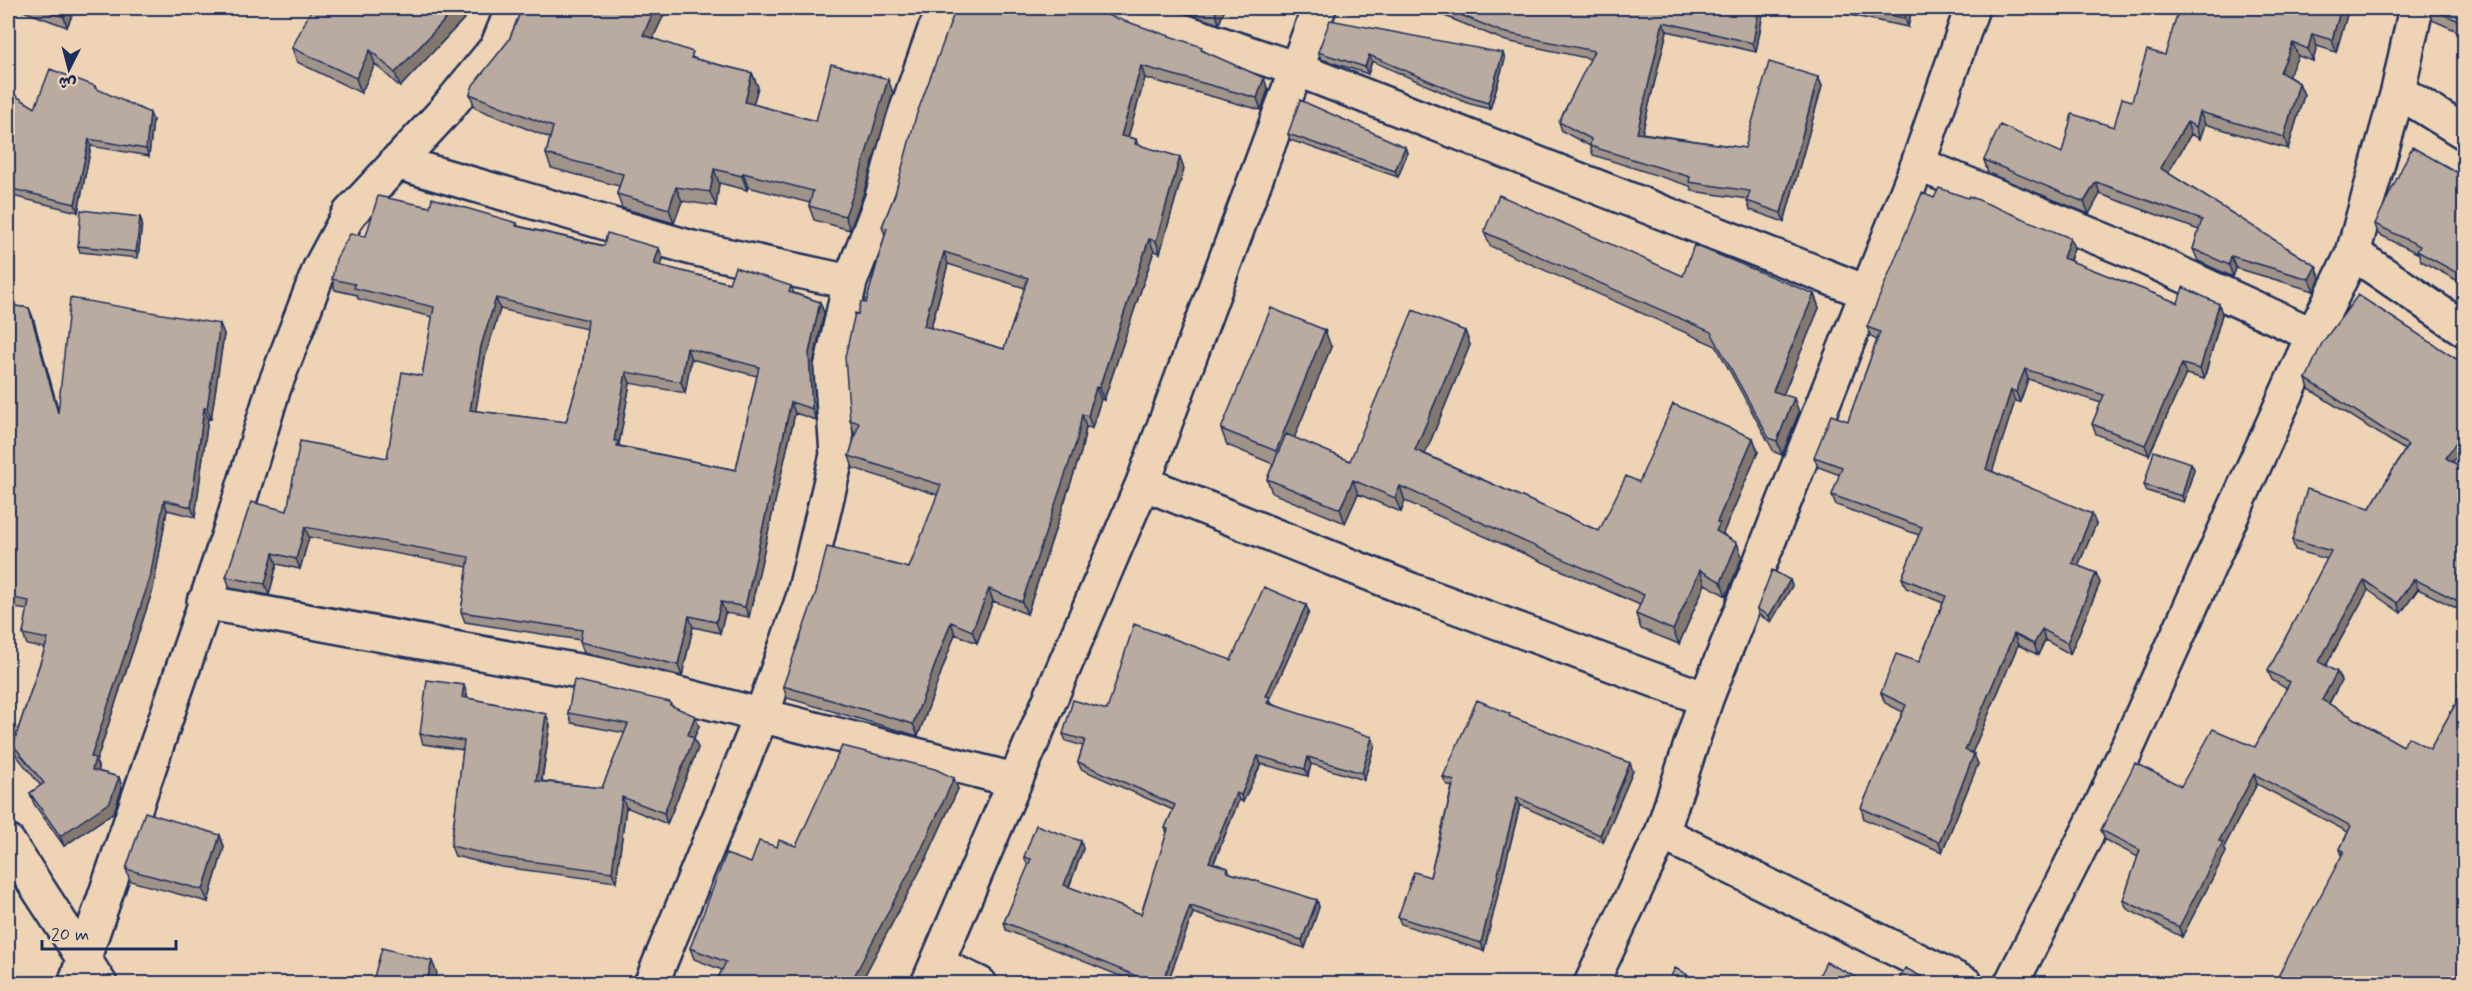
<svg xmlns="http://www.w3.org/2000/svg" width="2472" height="991" viewBox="0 0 2472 991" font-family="Mynerve,'Playpen Sans Arabic',sans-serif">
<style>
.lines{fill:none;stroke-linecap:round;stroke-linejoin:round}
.street-casing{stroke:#1b2f5e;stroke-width:38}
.street{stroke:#eed4b5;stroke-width:33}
.wall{fill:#a0938a;stroke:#1b2f5e;stroke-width:1.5;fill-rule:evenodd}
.shaded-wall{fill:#827870;stroke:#1b2f5e;stroke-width:1.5}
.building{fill:#baaba0;stroke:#1b2f5e;stroke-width:1.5;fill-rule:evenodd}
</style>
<rect width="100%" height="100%" fill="#eed4b5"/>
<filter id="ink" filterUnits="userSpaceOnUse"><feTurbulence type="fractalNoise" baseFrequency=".0167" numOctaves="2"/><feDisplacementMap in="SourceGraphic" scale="12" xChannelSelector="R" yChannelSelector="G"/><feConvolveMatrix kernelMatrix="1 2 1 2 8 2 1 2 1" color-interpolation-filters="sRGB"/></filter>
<g filter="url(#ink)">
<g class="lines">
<g class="street-casing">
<path id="street" d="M1114 8 1296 69 1866 292
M2398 91 2464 132
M396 162 692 248 850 282
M1918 164 2135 253 2313 335
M2353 253 2464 329
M1143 483 1411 590 1706 699
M204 602 611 677 1014 780
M1662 833 1966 984
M8 842 100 984
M937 964 980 984
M75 984 232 525 273 390 320 268 349 214 444 112 497 47 513 8
M651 984 761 717 803 598 837 455 831 368 850 282 881 201 902 123 934 32 946 8
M928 984 1143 483 1319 8
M1591 984 1662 833 1706 699 1918 164 1972 8
M2011 984 2101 806 2313 335 2353 253 2398 91 2416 8"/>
</g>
<use href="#street" class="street"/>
</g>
<path class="wall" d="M15 8H75L67 27Z
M474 8 400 87 375 64 361 93 297 62 292 48Z
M522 8H667L653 38 696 59 752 73 758 87 753 104 816 121 893 93 863 195 850 230 814 220 809 206 810 203 748 187 747 190 719 183 716 206 682 201 674 223 622 208 617 194 619 186 551 168 546 154 550 138 475 108 470 94 509 40Z
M911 8H926L922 13Z
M956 8H1096V9L1104 14 1204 51 1268 90 1261 110 1145 78 1128 137 1136 139 1138 145 1180 157 1184 169 1160 253 1154 251 1104 400 1101 399 1092 428 1086 427 1081 452 1027 614 993 601 977 643 955 634 918 736 787 698 783 686 909 568 938 495 853 468 849 456 856 433 854 432 850 420 858 314 866 303 885 235 882 227 895 194ZM948 264 1025 288 1004 349 931 328Z
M1171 8H1225L1219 24Z
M1425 8H1764L1756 52 1667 31 1642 133 1745 148 1818 77 1822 86 1784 222 1750 210 1747 201 1748 199 1692 191 1690 186 1593 155 1590 146 1562 131 1559 122 1591 59 1506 41Z
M1843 8H1912L1908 27 1845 14Z
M2349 8 2336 52 2317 46 2313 61 2298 56 2288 76 2299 83 2304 95 2288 149 2205 124 2200 139 2191 134 2168 173 2316 266 2320 278 2314 291 2236 268 2233 277 2198 261 2193 249 2199 230 2100 194 2089 214 1988 173 1984 160 2062 153 2114 127 2165 55Z
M2428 8H2464V34L2432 20Z
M1318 52 1505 59 1490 109 1467 103 1372 61 1368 74 1321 59Z
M95 86 96 89 153 120 149 156 91 146 78 212 8 195V91L35 108Z
M1288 134 1405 147 1407 153 1398 177 1290 140Z
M2464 176V292L2460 282 2421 261 2419 254 2378 234 2375 224Z
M1934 198 2074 248 2070 261 2178 303 2222 314 2204 379 2186 374 2149 455 2096 434 2092 424 2101 403 2028 379 2020 402 2015 401 1992 471 2096 524 2078 566 2096 573 2100 583 2070 654 2045 640 2038 655 2018 645 1972 753 1978 764 1942 852 1864 819 1861 808 1903 712 1885 703 1881 693 1919 662 1943 603 1906 588 1902 578 1919 535 1836 505 1832 495 1840 475 1818 467 1814 457 1848 421 1877 340 1871 337 1867 327Z
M430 207 517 223 518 226 663 259 661 266 729 283 791 286 794 293 820 302 824 313 813 364 816 420 795 413 749 617 725 613 720 633 693 627 682 676 584 653 580 642V640L465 622 461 612 468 567 309 537 300 569 277 564 269 595 230 588 226 577 287 511 387 458 422 376 433 317 358 299 357 295 335 290 332 279 366 236ZM500 309 587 329 582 368 566 422 475 411 485 357ZM691 359 757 376 736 470 620 446 619 444 630 383 685 393Z
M140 217 142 223 138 258 80 252 78 246Z
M1484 232 1683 276 1814 294 1819 308 1783 394 1799 412 1782 455 1774 452 1716 346 1490 246Z
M8 305 29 308 33 318 58 411 220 324 224 334 211 419 208 418 195 517 167 510 153 589 96 762 99 768 98 771 119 777 122 788 114 812 64 846 34 804 30 793 41 786 16 755 13 745 45 648 27 645 23 634 28 610 8 607Z
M1465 331 1470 345 1425 454 1599 531 1639 482 1753 438 1758 452 1723 533 1725 536 1737 543 1742 557 1726 596 1705 584 1679 644 1641 629 1636 614 1640 605 1405 501 1401 512 1358 494 1345 523 1272 493 1267 479 1273 464 1227 445 1221 429 1331 347 1294 438 1350 461Z
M2306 379 2464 469V612L2418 589 2401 613 2368 590 2326 666 2337 672 2341 681 2329 704 2403 746 2430 749 2461 694 2458 685 2464 673V984L2342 855 2340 849 2348 832 2257 784 2224 847 2226 852 2182 937 2127 909 2123 900 2138 857 2105 840 2101 830 2181 786 2255 747 2287 689 2272 680 2268 671 2327 559 2295 550 2292 540 2370 508 2405 450 2309 389Z
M2191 463 2194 469 2184 502 2147 491 2144 485Z
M1790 580 1792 586 1771 622 1759 615 1757 609Z
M1309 612 1270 699 1272 704 1375 745 1364 780 1311 764 1308 776 1261 764 1243 802 1239 800 1214 863 1228 868 1230 873 1317 900 1319 907 1305 948 1193 913 1167 984H1140L1006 930 1004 922 1029 865 1027 864 1024 857 1083 849 1069 887 1141 914 1167 833 1165 828 1173 810 1081 769 1078 762 1083 746 1066 741 1063 734 1107 710 1231 660Z
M2464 638V656L2463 655 2460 646Z
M467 695V698L546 714 550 725 542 781 602 788 625 733 572 723 568 713 670 702 672 706 699 726 694 738 698 748 667 824 626 807 616 882 502 867 455 856 451 846 463 750 423 744 420 734Z
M1511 717 1633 771 1603 842 1520 805 1484 951 1401 924 1398 917 1430 877 1452 787 1446 784 1443 777Z
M958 789 926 859 860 984H715L722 970 694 959 690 948 751 863 777 847 796 846Z
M220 835 224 847 208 902 130 881 126 869Z"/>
<path class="shaded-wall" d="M67 8H75L67 27 64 17Z
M456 8H474L400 87 395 73Z
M655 8H667L648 49 643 35Z
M920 8H926L922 13Z
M1216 8H1225L1219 24 1215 11Z
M1759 8H1764L1756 52 1753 43Z
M1907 8H1912L1908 27 1905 18Z
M2341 8H2349L2336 52 2332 40Z
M1663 22 1667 31 1640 142 1637 133Z
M2312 34 2317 46 2313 61 2308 49Z
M2293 43 2298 56 2285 84 2280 72Z
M370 50 375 64 361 93 356 78Z
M1503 53 1505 59 1490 109 1488 103Z
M1369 55 1372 61 1368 74 1365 67Z
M1141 66 1145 78 1125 148 1121 136Z
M752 73 758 87 750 116 745 102Z
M1818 77 1822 86 1784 222 1781 213Z
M1264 78 1268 90 1261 110 1257 98Z
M888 79 893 93 863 195 850 230 845 216Z
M2299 83 2304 95 2288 149 2284 137Z
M2200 112 2205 124 2200 139 2196 127Z
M150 113 153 120 149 156 146 149Z
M2187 122 2191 134 2164 180 2160 168Z
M89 139 91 146 78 212 75 204Z
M1405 147 1407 153 1398 177 1395 171Z
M1180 157 1184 169 1160 253 1156 241Z
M714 169 719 183 716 206 710 192Z
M743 173 748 187 747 190 742 176Z
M2096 182 2100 194 2089 214 2084 202Z
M676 187 682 201 674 223 669 209Z
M140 217 142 223 138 258 136 252Z
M2070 238 2074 248 2067 268 2063 258Z
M1149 239 1154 251 1104 400 1099 388Z
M659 248 663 259 658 275 654 264Z
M944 252 948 264 928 338 924 326Z
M2231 256 2236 268 2233 277 2229 265Z
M2316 266 2320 278 2314 291 2309 279Z
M1814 294 1819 308 1779 405 1773 391Z
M496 298 500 309 485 357 474 421 470 410 481 346Z
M820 302 824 313 813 364 816 420 812 409 809 353Z
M2219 304 2222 314 2204 379 2200 369Z
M29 308 33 318 62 423 58 413Z
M220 324 224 334 211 419 207 408Z
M1325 330 1331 347 1282 468 1276 451Z
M1465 331 1470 345 1421 464 1415 450Z
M687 348 691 359 685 393 681 382Z
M2182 364 2186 374 2149 455 2145 445Z
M2025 369 2028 379 2020 402 2016 392Z
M626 372 630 383 619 444 622 452 614 441Z
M1096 387 1101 399 1092 428 1088 416Z
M2011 390 2015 401 1990 479 1986 469Z
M1794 398 1799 412 1782 455 1777 441Z
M791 402 795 413 749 617 745 607Z
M204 408 208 418 195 517 191 507Z
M1082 414 1086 427 1081 452 1027 614 1022 602Z
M2464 429V445L2450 467 2446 458Z
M1753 438 1758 452 1723 533 1725 538 1716 531 1717 522Z
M2191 463 2194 469 2184 502 2182 496Z
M1353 480 1358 494 1345 523 1340 509Z
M1400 486 1405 501 1401 512 1395 498Z
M164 500 167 510 153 589 96 762 99 768 96 780 92 770 91 757Z
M2092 514 2096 524 2075 573 2072 563Z
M305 527 309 537 300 569 296 559Z
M1737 543 1742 557 1726 596 1721 582Z
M273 553 277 564 269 595 265 584Z
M1700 570 1705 584 1679 644 1673 630Z
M2096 573 2100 583 2070 654 2067 643Z
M2414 579 2418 589 2401 613 2397 603Z
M1790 580 1792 586 1771 622 1769 616Z
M2364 580 2368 590 2322 672 2319 662Z
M989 589 993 601 977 643 972 631Z
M721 602 725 613 720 633 716 622Z
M1306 605 1309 612 1270 699 1272 704 1267 703 1266 696Z
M689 616 693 627 682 676 678 665Z
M951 622 955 634 918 736 913 724Z
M2042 629 2045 640 2038 655 2034 644Z
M2014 634 2018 645 1969 760 1965 750Z
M2337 672 2341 681 2325 710 2322 700Z
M464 685 467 695 466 708 462 697Z
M546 714 550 725 540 791 536 781Z
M695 716 699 726 694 738 698 748 667 824 664 813 688 735Z
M1372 737 1375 745 1364 780 1362 773Z
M1974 754 1978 764 1942 852 1939 842Z
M1258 756 1261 764 1243 802 1241 795Z
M1308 757 1311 764 1308 776 1305 769Z
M1630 763 1633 771 1603 842 1600 835Z
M2254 774 2257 784 2224 847 2226 852 2182 937 2179 927 2219 841Z
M119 777 122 788 114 812 64 846 60 836Z
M954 778 958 789 926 859 860 984H850Z
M1236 793 1239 800 1211 869 1209 862Z
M622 797 626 807 616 882 612 872Z
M1517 797 1520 805 1484 951 1481 943Z
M220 835 224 847 208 902 203 890Z
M1081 841 1083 849 1067 892 1064 885Z
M1317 900 1319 907 1305 948 1302 940Z
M1190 906 1193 913 1167 984H1162Z
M432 961 437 973 434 984H426Z"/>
<path class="building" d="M39 8H67L64 17Z
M312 8H456L395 73 370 50 356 78 292 48Z
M522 8H655L643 35 693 52 691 58 752 73 745 102 816 121 831 64 888 79 858 181 845 216 809 206 813 191 743 173 742 176 714 169 710 192 676 187 669 209 617 194 623 174 546 154 553 127 470 94 473 85 509 40Z
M956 8H1095L1104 14 1202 47 1201 50 1264 78 1257 98 1141 66 1121 136 1136 139 1135 144 1180 157 1156 241 1149 239 1099 388 1096 387 1088 416 1082 414 1077 440 1022 602 989 589 972 631 951 622 913 724 783 686 816 592 827 547 909 568 941 485 849 456 859 423 850 420 845 357 855 313 858 314 861 302 866 303 887 228 882 227 895 194 916 116ZM944 252 1028 278 1004 349 924 326Z
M1203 8H1216L1215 11Z
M1444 8H1759L1753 43 1663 22 1637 133 1745 148 1769 62 1818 77 1781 213 1747 201 1750 191 1689 182 1690 177 1590 146 1591 139 1559 122 1594 51 1502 32Z
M1855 8H1907L1905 18Z
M2179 8H2341L2332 40 2312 34 2308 49 2293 43 2280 72 2299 83 2284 137 2200 112 2196 127 2187 122 2160 168 2316 266 2309 279 2231 256 2229 265 2193 249 2202 220 2096 182 2084 202 1984 160 2000 125 2062 153 2072 114 2114 127 2122 98 2132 101 2147 50 2165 55Z
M2428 8H2464V23Z
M1330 20 1503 53 1488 103 1465 96 1369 55 1365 67 1318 52Z
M50 69 95 86V88L150 113 146 149 89 139 75 204 8 188V91L35 108Z
M1300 100 1405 147 1395 171 1288 134Z
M2412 147 2464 176V284L2460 282 2463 276 2417 251 2420 246 2375 224Z
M1939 188 1968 198 1969 196 2070 238 2063 258 2178 303 2183 287 2219 304 2200 369 2182 364 2145 445 2092 424 2104 395 2025 369 2016 392 2011 390 1986 469 2092 514 2072 563 2096 573 2067 643 2042 629 2034 644 2014 634 1965 750 1974 754 1939 842 1861 808 1906 705 1881 693 1896 654 1919 662 1946 596 1902 578 1922 527 1832 495 1842 467 1814 457 1831 415 1848 421 1880 332 1867 327 1922 193 1934 198Z
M1499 195 1683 276 1694 245 1814 294 1773 391 1794 398 1777 441 1769 438 1711 332 1484 232Z
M378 196 430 207 432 198 517 223 516 226 604 246 607 233 659 248 654 264 729 283 735 267 791 286 789 292 820 302 809 353 812 409 791 402 745 607 721 602 716 622 689 616 678 665 580 642 582 630 461 612 469 557 305 527 296 559 273 553 265 584 226 577 251 502 287 511 300 441 387 458 402 372 422 376 434 307 354 288 355 284 332 279 336 259 350 234 366 236ZM496 298 588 320 582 368 566 422 470 410 481 346ZM687 348 759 367 736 470 617 446 618 441H614L626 372 681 382Z
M81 210 140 217 136 252 78 246Z
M2358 295 2464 364V429L2446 458 2464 469V604L2414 579 2397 603 2364 580 2319 662 2337 672 2322 700 2403 746 2408 737 2430 749 2464 689 2458 685 2464 673V984H2274L2344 851 2340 849 2351 826 2254 774 2219 841 2223 842 2179 927 2123 900 2140 850 2101 830 2135 763 2181 786 2213 729 2255 747 2290 682 2268 671 2331 551 2292 540 2307 489 2370 508 2408 445 2306 379 2322 343Z
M70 298 220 324 207 408H204L191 507 164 500 150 578 91 757 95 758 92 770 119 777 110 802 60 836 30 793 44 783 13 745 48 639 23 634 29 601 8 597V305L29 308 58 413Z
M1271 308 1325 330 1276 451 1221 429Z
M1413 310 1465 331 1415 450 1599 531 1626 476 1639 482 1673 404 1753 438 1717 522 1720 523 1716 531 1737 543 1721 582 1700 570 1673 630 1636 614 1644 595 1400 486 1395 498 1353 480 1340 509 1267 479 1286 434 1350 461Z
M2154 451 2191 463 2182 496 2144 485Z
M1772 570 1790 580 1769 616 1757 609Z
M1264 587 1306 605 1266 696 1270 697 1267 703 1372 737 1362 773 1308 757 1305 769 1258 756 1241 795 1236 793 1209 862 1228 868 1227 872 1317 900 1302 940 1190 906 1162 984H1156L1004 922 1031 859 1024 857 1036 825 1081 841 1064 885 1141 914 1168 829 1165 828 1175 805 1078 762 1085 740 1063 734 1073 700 1107 710 1134 624 1231 660Z
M2464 638V649L2460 646Z
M427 680 464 685 462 697 546 714 536 781 602 788 628 724 568 713 574 680 670 702V705L695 716 688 735 694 738 664 813 622 797 612 872 498 857 451 846 464 741 420 734Z
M1477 700 1510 714 1509 716 1630 763 1600 835 1517 797 1481 943 1398 917 1414 872 1430 877 1454 781 1443 777Z
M842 746 935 769 954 778 922 848 850 984H846L839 980 837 984H715L726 962 690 948 726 854 751 863 759 841 777 847 779 840 796 846Z
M145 812 220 835 203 890 126 869Z
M382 948 432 961 426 984H372Z
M1826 962 1870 984H1815Z
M1675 968 1704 984H1667Z
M1905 968 1936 984H1897Z"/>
</g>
<rect width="2472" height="991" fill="none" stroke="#eed4b5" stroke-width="30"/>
<rect x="15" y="15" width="2442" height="961" fill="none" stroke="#1b2f5e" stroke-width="2" filter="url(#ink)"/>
<g transform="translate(69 69) rotate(186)" stroke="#eed4b5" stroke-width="4.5" paint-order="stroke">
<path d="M0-4.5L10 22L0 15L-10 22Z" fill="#1b2f5e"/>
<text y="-9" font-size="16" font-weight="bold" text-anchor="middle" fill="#1b2f5e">ش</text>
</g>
<path d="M42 940v9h134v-9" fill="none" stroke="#1b2f5e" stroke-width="3"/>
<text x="51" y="940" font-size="18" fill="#1b2f5e" stroke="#eed4b5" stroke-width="4.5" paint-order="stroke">20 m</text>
</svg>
